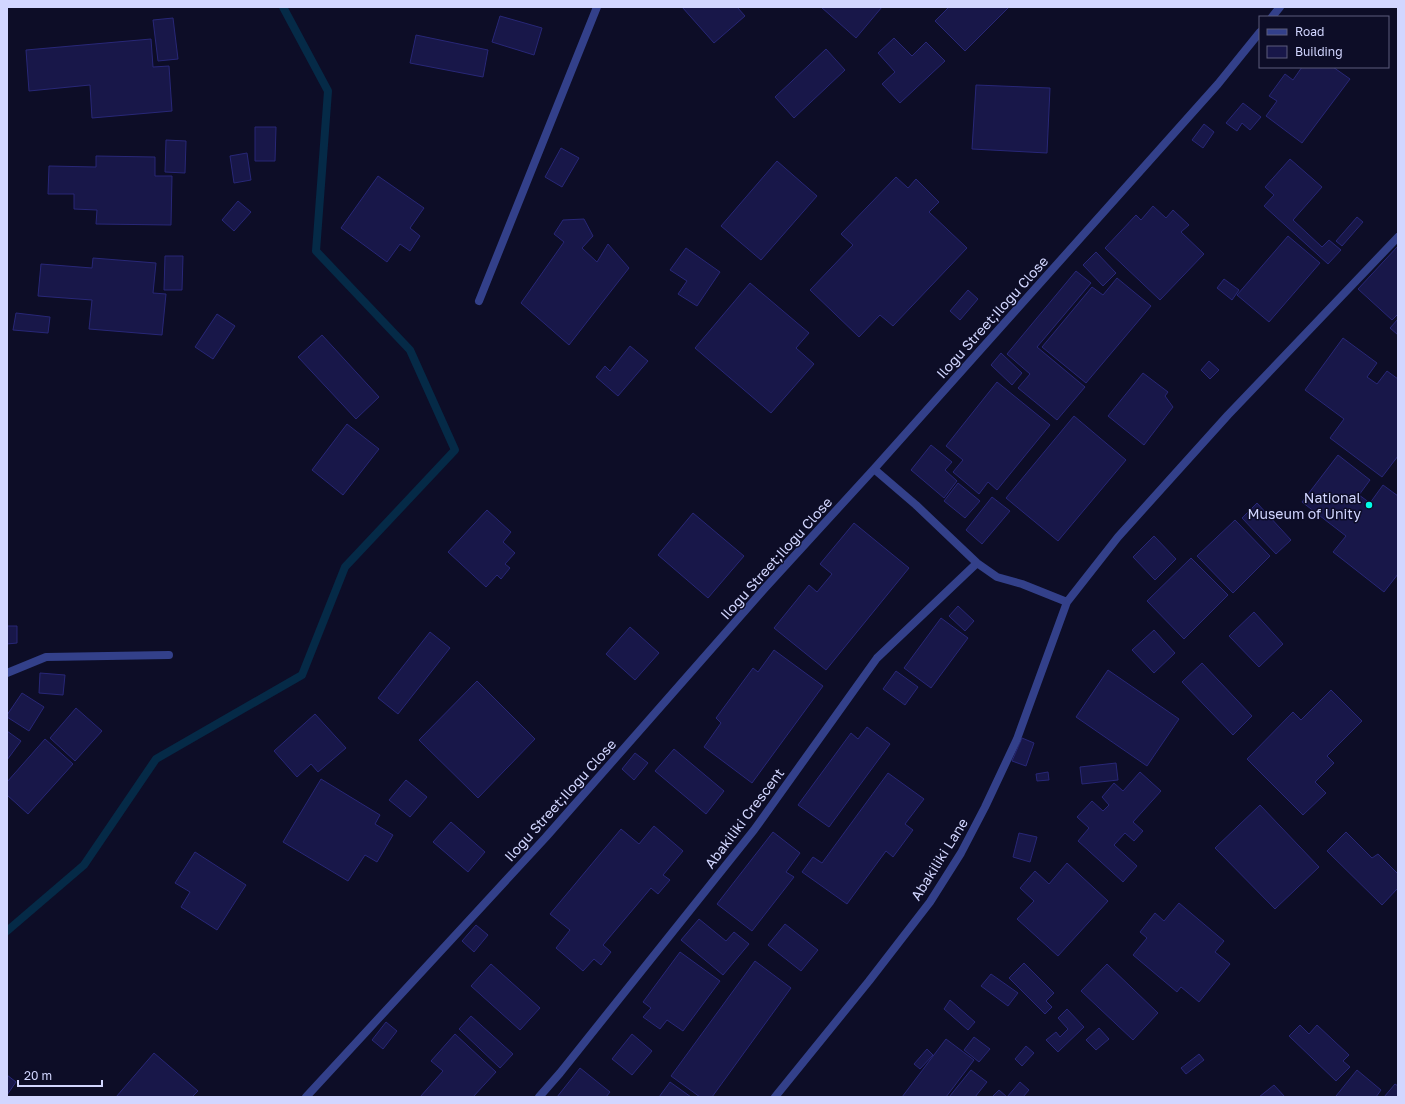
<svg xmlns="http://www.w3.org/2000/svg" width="1405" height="1104" viewBox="0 0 1405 1104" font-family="'Golos Text',sans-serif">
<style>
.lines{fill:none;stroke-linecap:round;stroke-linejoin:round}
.stream{stroke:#052a47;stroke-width:8}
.building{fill:#181749;stroke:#282777}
.street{stroke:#33408a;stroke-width:8}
.poi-dot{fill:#00fde7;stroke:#0d0d27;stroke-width:1.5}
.labels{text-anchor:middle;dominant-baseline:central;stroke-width:3;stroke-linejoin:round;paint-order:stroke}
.street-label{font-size:14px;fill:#d2d6ff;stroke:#0d0d27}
.poi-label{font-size:14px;fill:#d2d6ff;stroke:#0d0d27;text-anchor:end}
</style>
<rect width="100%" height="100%" fill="#0d0d27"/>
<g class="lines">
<path class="stream" d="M7 931 84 865 156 759 302 675 345 567 455 450 410 350 316 251 328 91 283 7"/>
</g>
<path class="building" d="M682 7H737L745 16 714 43Z
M821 7H882L856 38Z
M949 7H1009L965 51 935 21Z
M500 16 542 28 534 55 492 42Z
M173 18 178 59 158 61 153 20Z
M416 35 488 50 483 77 410 63Z
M894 38 912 56 926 42 945 61 900 103 882 84 895 72 878 53Z
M151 39 153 67 169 66 172 111 92 118 90 85 29 91 26 50Z
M826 49 845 70 794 118 775 97Z
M1302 67H1333L1350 79 1302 143 1266 116 1277 101 1269 96 1285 74 1293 80Z
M976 85 1050 88 1047 153 972 149Z
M1243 103 1261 117 1250 130 1242 123 1237 131 1226 123Z
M1204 124 1214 132 1203 148 1192 140Z
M255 127H276L275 161H255Z
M166 140 186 141 185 173 165 172Z
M561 148 579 158 562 187 545 177Z
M247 153 251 180 234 183 230 156Z
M96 156 155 157V176H172L171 225 96 224 97 210 74 209V194H48L49 166 96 167Z
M1290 159 1322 187 1293 220 1322 247 1329 240 1341 250 1328 264 1264 206 1274 195 1265 187Z
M777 161 817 196 761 260 721 226Z
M378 176 424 208 410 228 420 236 410 251 400 244 387 262 341 228Z
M896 177 908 188 916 179 939 202 929 212 967 248 893 326 880 315 859 337 810 290 853 245 841 234Z
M238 201 251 212 234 231 222 220Z
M1153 206 1166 218 1173 210 1189 225 1181 232 1204 254 1160 300 1105 248 1136 215 1141 220Z
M1357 217 1363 222 1342 246 1336 241Z
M584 219 593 236 582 248 597 262 608 244 629 268 569 345 521 303 564 242 554 234 563 220Z
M1288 236 1320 263 1269 322 1237 295Z
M1398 246V314L1392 320 1358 289Z
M686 248 720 272 697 306 678 294 687 281 670 270Z
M1096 252 1116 273 1103 286 1083 265Z
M165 256H183L182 290H164Z
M93 258 156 263 153 293 166 294 162 335 89 329 92 300 38 296 41 264 92 268Z
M1076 271 1091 283 1037 347 1085 387 1057 420 1018 388 1030 374 1007 354Z
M1117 278 1151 306 1086 383 1042 347 1092 287 1103 295Z
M1224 279 1239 290 1232 300 1217 288Z
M750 283 809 333 796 348 814 364 771 413 695 348Z
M968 290 978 299 960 320 950 311Z
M16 313 50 317 48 333 13 330Z
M217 314 235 326 213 359 195 347Z
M1398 319V335L1390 328Z
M322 335 379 397 356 419 298 357Z
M1343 338 1377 363 1367 377 1377 384 1387 371 1398 379V456L1382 477 1330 438 1344 419 1305 390Z
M630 346 648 361 618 396 596 377 605 366 610 371Z
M1001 353 1022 373 1012 385 991 365Z
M1209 361 1219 370 1210 379 1201 370Z
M1143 373 1168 392 1165 396 1173 407 1144 445 1108 416Z
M997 382 1050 425 997 490 988 482 979 494 953 472 963 460 946 446Z
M1074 416 1126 460 1058 541 1006 498Z
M347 424 379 449 343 495 312 470Z
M931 445 952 462 945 470 957 481 944 498 911 470Z
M1338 455 1370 480 1359 495 1370 503 1383 485 1398 496V574L1384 592 1333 552 1346 536 1302 502Z
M958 483 980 501 965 518 944 501Z
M992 497 1010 511 982 544 966 530Z
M1257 503 1291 540 1276 554 1242 518Z
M487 510 511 532 503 542 515 553 505 564 510 568 501 579 497 575 486 587 448 552Z
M693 513 744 556 708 598 658 555Z
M1235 520 1270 556 1233 593 1197 556Z
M854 523 909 568 826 670 774 628 809 585 817 592 832 574 820 564Z
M1154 536 1176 559 1155 580 1133 557Z
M1191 558 1228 595 1184 639 1147 601Z
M958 606 974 621 965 631 949 616Z
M1254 612 1283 644 1259 667 1229 636Z
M941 618 968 638 931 688 904 668Z
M7 626H17V643L7 644Z
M630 627 659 653 635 680 606 654Z
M1154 630 1175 653 1154 673 1132 650Z
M430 632 450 648 398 714 378 698Z
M774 650 823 686 752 783 704 747 721 723 716 718 753 668 758 672Z
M1202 663 1252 716 1233 735 1182 682Z
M1108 670 1179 719 1147 766 1076 717Z
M896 671 918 687 905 705 883 689Z
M40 673 65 675 63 695 39 693Z
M477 681 535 739 478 798 419 740Z
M1331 690 1362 721 1327 756 1334 763 1315 782 1326 793 1303 815 1247 759 1293 712 1301 720Z
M22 693 44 707 29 731 7 717V715Z
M76 708 102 731 75 761 50 738Z
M315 714 346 748 318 772 311 764 297 777 274 751Z
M867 727 890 744 829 827 798 805 851 733 858 739Z
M7 731 21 741 7 760Z
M1022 738 1034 743 1026 766 1012 761Z
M45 739 73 764 28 814 7 795V782Z
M674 749 724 791 706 814 655 771Z
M635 753 648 763 634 780 622 769Z
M1116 763 1118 780 1082 784 1080 767Z
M1048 772 1049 780 1037 781 1036 774Z
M1140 772 1161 791 1133 822 1143 831 1134 841 1125 833 1114 845 1137 866 1123 882 1078 841 1089 828 1077 817 1092 801 1103 811 1109 805 1102 797 1114 783 1123 791Z
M888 773 924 799 905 824 913 830 893 857 886 851 847 904 802 872 813 857 822 863Z
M321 779 380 815 375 824 393 835 377 862 365 855 348 881 283 842Z
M406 780 427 797 410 817 389 800Z
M1260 805 1319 867 1275 909 1215 848Z
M451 822 485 852 468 872 433 842Z
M654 826 683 851 663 875 670 880 658 894 651 888 603 945 611 952 601 965 594 959 583 971 556 948 570 930 550 914 621 829 639 844Z
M773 832 800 853 786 872 794 877 752 931 717 904Z
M1346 832 1372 858 1378 854 1398 874V888L1382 905 1327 851Z
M1019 833 1037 837 1030 862 1013 857Z
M195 852 246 885 217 930 181 907 190 892 175 883Z
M1067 863 1108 901 1058 956 1017 919 1034 901 1020 888 1035 871 1049 884Z
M1179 903 1224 941 1215 952 1230 964 1199 1002 1181 987 1177 992 1133 955 1147 938 1140 932 1155 913 1164 921Z
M699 919 726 941 734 932 749 944 723 975 681 940Z
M785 924 818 950 801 971 768 945Z
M476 925 488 935 474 952 462 941Z
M680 952 720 981 683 1031 667 1020 660 1029 643 1017 651 1008 643 1002Z
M755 961 791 988 712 1097H700L671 1076Z
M1024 963 1054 993 1046 1001 1052 1007 1045 1014 1009 978Z
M491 964 540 1008 520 1030 471 986Z
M1107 964 1158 1013 1133 1040 1081 991Z
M991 974 1018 993 1008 1006 981 986Z
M950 1000 975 1022 968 1030 944 1009Z
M1067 1009 1084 1027 1058 1052 1046 1040 1056 1032 1060 1037 1068 1029 1058 1018Z
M471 1016 513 1054 500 1068 459 1029Z
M386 1022 397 1031 383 1049 372 1040Z
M1300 1025 1309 1034 1317 1025 1349 1055 1343 1061 1350 1067 1336 1081 1289 1036Z
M1099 1028 1109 1039 1096 1050 1086 1040Z
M455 1034 496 1072 473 1097H420L443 1071 431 1061Z
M632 1034 652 1051 632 1075 612 1059Z
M974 1037 990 1049 979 1062 964 1050Z
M946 1039 974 1060 946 1097H902Z
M1026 1046 1034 1053 1022 1066 1015 1059Z
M927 1049 933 1055 920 1069 914 1064Z
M154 1053 198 1091 192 1097H116Z
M1199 1054 1204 1060 1186 1074 1181 1068Z
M580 1068 610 1092 606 1097H557Z
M971 1070 987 1082 975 1097H949Z
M1357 1070 1381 1090 1376 1097H1338L1336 1096Z
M7 1075 16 1082 7 1095Z
M670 1082 691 1097H659Z
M1020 1082 1029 1090 1023 1097H992L999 1090 1007 1097Z
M1395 1084 1398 1086V1097H1384Z
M1274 1085 1285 1097H1259Z"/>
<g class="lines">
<path class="street" d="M1272 17 1280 7
M479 301 597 7
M874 469 916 505 977 563 997 577 1022 584 1067 602
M7 673 46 657 169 655
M306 1097 546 837 765 588 874 469 1218 84 1260 32
M539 1097 560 1073 754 830 877 658 977 563
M775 1097 869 981 930 902 961 853 985 807 1017 739 1067 602 1118 537 1228 415 1398 237"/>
</g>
<circle class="poi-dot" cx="1369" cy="505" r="4"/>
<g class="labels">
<g class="street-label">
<text transform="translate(992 317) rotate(-48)">Ilogu Street;Ilogu Close</text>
<text transform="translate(776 558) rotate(-48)">Ilogu Street;Ilogu Close</text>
<text transform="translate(560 800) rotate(-48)">Ilogu Street;Ilogu Close</text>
<text transform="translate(744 818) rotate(-53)">Abakiliki Crescent</text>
<text transform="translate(939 859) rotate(-58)">Abakiliki Lane</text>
</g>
<g class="poi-label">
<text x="1361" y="497">National<tspan x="1361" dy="16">Museum of Unity</tspan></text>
</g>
</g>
<rect width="1405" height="1104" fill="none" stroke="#d2d6ff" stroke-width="16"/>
<rect x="1259" y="16" width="130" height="52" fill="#0d0d27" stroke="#5c5d7d"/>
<rect x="1267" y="29" width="20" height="6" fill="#33408a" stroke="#5c5d7d"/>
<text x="1295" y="36" font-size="12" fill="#d2d6ff">Road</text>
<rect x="1267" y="46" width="20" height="12" fill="#181749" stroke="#5c5d7d"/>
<text x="1295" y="56" font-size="12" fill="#d2d6ff">Building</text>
<path d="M18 1080v6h84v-6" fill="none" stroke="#d2d6ff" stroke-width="2"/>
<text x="24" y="1080" font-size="12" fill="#d2d6ff" stroke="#0d0d27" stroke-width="3" paint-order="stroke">20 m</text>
</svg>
